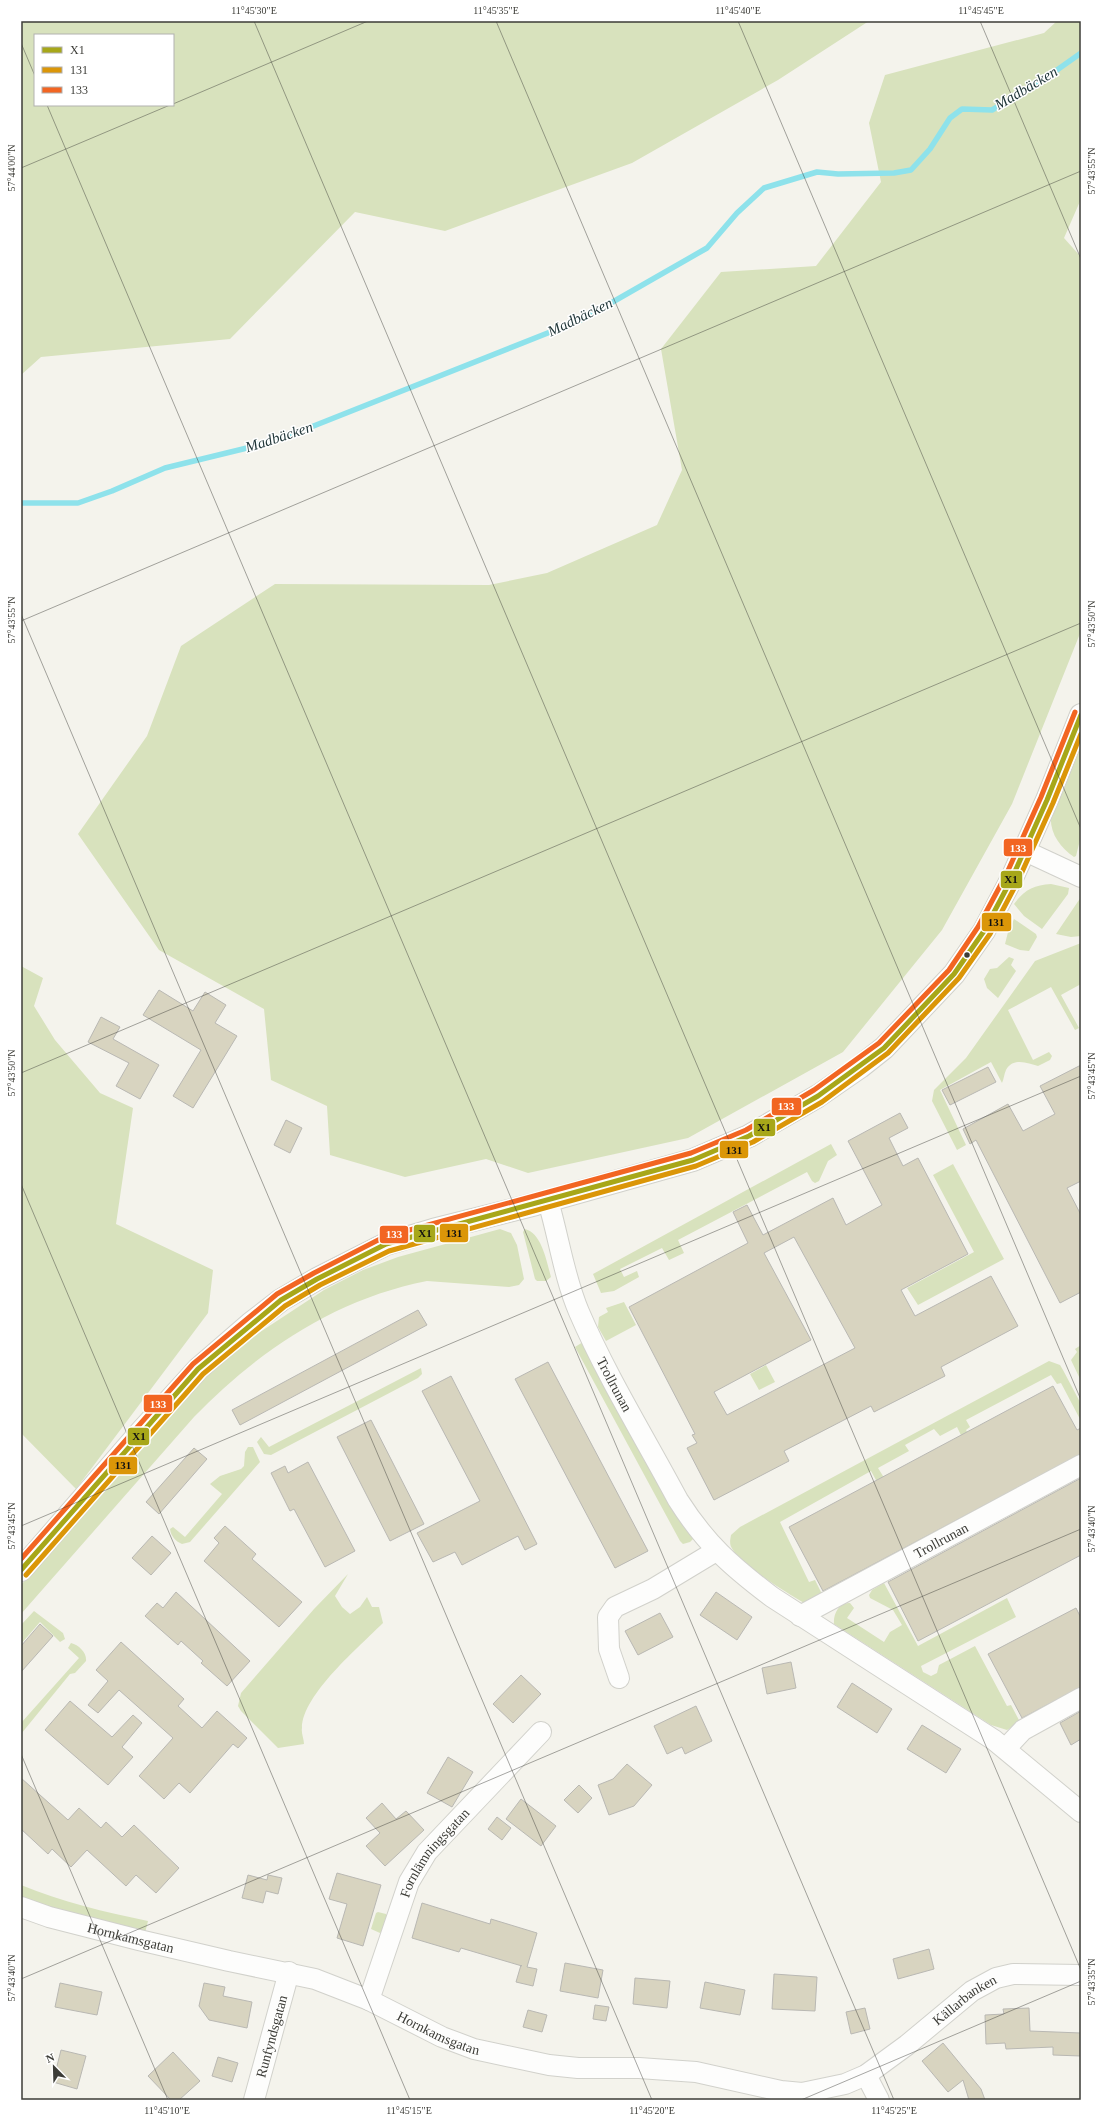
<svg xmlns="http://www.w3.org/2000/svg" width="1102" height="2121" viewBox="0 0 1102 2121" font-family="'Times New Roman',serif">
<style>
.green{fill:#d8e2bd;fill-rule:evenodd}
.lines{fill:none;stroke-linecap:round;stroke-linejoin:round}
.stream{stroke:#8ee2eb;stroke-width:5.5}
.building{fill:#d8d4c0;stroke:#b9b8b3;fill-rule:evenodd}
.minor-casing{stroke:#d1d1cb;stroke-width:22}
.tertiary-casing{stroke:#d1d1cb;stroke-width:24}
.minor{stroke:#fdfdfc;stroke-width:20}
.tertiary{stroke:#fdfdfc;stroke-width:22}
.bus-1-casing{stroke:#fff;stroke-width:8}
.bus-2-casing{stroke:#fff;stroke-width:8}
.bus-3-casing{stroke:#fff;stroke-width:8}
.bus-1{stroke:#a7a719;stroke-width:5}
.bus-2{stroke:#db9608;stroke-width:5}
.bus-3{stroke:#f26522;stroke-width:5}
.ticks{fill:none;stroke:#3c3c37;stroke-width:1;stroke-opacity:0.45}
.bus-dot{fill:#3c3c37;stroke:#fff;stroke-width:1.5}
.labels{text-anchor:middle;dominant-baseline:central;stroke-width:3;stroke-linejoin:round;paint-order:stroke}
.street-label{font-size:14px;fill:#3c3c37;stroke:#fff}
.water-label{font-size:15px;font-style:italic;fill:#1d3336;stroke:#fff}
.line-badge{stroke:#fff;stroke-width:1.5}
.badge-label{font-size:11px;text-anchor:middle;font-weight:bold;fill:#fff}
.pale-badge-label{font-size:11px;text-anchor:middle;font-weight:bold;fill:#111}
.neatline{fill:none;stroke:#3c3c37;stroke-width:1.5}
.ticks-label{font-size:10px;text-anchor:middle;fill:#3c3c37}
</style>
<rect width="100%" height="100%" fill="#f4f3ec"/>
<path class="green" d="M21 21H869L778 80 632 163 445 231 355 212 230 339 41 357 21 375ZM35 35H173V105H35Z
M1057 21H1081V199L1064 238 1081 257V631L1012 804 942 930 843 1052 688 1138 528 1173 486 1159 405 1177 330 1155 327 1106 271 1080 264 1009 159 950 78 834 147 736 181 646 275 584 489 585 547 573 657 525 682 470 661 349 721 272 816 266 881 182 869 123 885 75 1044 33Z
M1081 736V836L1076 856 1074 857C1060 847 1049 833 1051 814Z
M1051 884 1069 888 1068 894 1042 929 1024 916 1014 904C1024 890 1034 885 1051 884Z
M1081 897V936L1071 937 1056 934Z
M1014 919 1036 934 1037 937 1029 951 1020 950 1005 944 1008 932Z
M1081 943V984L1061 995 1079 1028 1075 1030 1051 987 1008 1010 1033 1060 1049 1052 1052 1056 1050 1060 1038 1066C1028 1063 1013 1057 1006 1070 1004 1074 1004 1079 1002 1083L991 1062 940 1090 966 1145 957 1150 932 1101 934 1090 966 1058 1035 961Z
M1009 957 1014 959 1011 965 1016 971 998 998 987 988 984 979 990 969 997 968Z
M21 966 43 978 34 1006 55 1040 100 1093 133 1108 116 1224 213 1270 208 1313 76 1489 21 1433Z
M831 1144 837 1155 828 1161 819 1181 815 1183 812 1181 807 1172 678 1240 684 1253 669 1260 662 1248 620 1269 624 1277 637 1271 639 1277 614 1291 601 1293 593 1274Z
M953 1164 1004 1259 918 1305 907 1288 974 1252 933 1175Z
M500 1229 511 1233 517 1245 524 1279 519 1285 509 1287 427 1281C335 1299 258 1351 194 1417L21 1614V1585L195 1387 251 1338 324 1290 363 1270 398 1257Z
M525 1229C542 1233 547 1263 551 1277L546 1281H537L535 1279 523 1232Z
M624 1302 636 1325 606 1341 598 1327 599 1317 608 1312 606 1308Z
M583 1342 695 1537 690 1542 683 1544 680 1541 575 1347Z
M1081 1345V1381L1071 1360 1077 1352 1075 1349Z
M1049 1361 1060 1365 1063 1370 1081 1404V1421L1061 1383 1057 1384 1051 1375 966 1420 970 1427 966 1430 983 1460 976 1466 957 1427 940 1436 934 1429 905 1445 909 1451 878 1468 904 1510 892 1509 871 1471 780 1522 809 1582 815 1580 823 1596 804 1603C786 1592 744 1567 733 1550 729 1545 730 1541 731 1535L740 1527Z
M766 1365 775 1382 759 1390 750 1374Z
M421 1368 422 1374 418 1378 271 1455 264 1454 257 1442 261 1437 269 1447Z
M248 1447H253L260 1462 190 1542 182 1544C175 1541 171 1536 170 1529L173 1527 185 1537 222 1494 210 1484 220 1476 241 1469 244 1466 245 1452Z
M348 1574 335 1596 342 1607 350 1614 360 1607 367 1597 372 1607H379L383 1623C360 1646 302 1695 302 1728 301 1733 304 1739 304 1744L278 1748 241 1711 238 1706 241 1693 314 1609Z
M884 1583 918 1646 1007 1598 1016 1617 921 1666 923 1672 931 1676 937 1673 939 1665 975 1646 1007 1706 1011 1705 1020 1722 1007 1730 991 1725 834 1624C833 1614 839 1602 850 1603L854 1608 847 1618 884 1642 890 1632 902 1625 893 1610 870 1598 869 1595 872 1590Z
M34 1611 63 1633 65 1639 60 1642 40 1622 21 1644V1625Z
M71 1643C79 1645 87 1653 86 1661L75 1673 70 1674 21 1734V1723L79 1658 68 1648Z
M21 1885C62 1902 105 1912 148 1921L145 1933 33 1902 21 1897Z
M378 1912 386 1914 387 1916 382 1932 380 1933 371 1929 376 1913Z"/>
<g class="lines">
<path class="stream" d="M21 503H78L112 491 165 468 247 448 306 429 583 319 707 248 737 213 764 188 817 172 838 174 894 173 911 170 930 149 950 118 962 109 992 110 1040 82 1081 53"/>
</g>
<path class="building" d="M159 990 193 1011 205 992 226 1005 215 1023 237 1036 193 1108 173 1096 201 1050 143 1015Z
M101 1017 120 1027 113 1039 159 1065 140 1099 116 1086 129 1063 88 1042Z
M1081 1065V1181L1067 1188 1081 1215V1292L1060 1303 976 1140 970 1144 963 1129 1008 1104 1023 1131 1055 1114 1040 1086Z
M988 1067 996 1082 950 1105 942 1090Z
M900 1113 908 1128 889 1138 903 1166 918 1158 968 1254 901 1290 915 1316 991 1276 1018 1326 941 1367 945 1376 874 1412 871 1406 784 1451 789 1461 714 1500 687 1448 697 1443 692 1435 695 1434 629 1307 748 1243 733 1212 747 1205 763 1235 833 1198 846 1225 882 1205 848 1141ZM794 1237 855 1348 727 1415 714 1392 811 1340 764 1253Z
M286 1120 302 1128 290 1153 274 1145Z
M418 1310 427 1325 240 1425 232 1410Z
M548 1362 648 1551 615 1568 515 1379Z
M451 1376 537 1544 525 1550 518 1536 462 1565 455 1552 433 1562 417 1533 480 1501 422 1391Z
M1053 1386 1077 1430 1081 1428V1454L823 1591 789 1527Z
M371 1420 424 1524 390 1541 337 1437Z
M194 1448 207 1459 159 1514 146 1502Z
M308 1462 355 1551 325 1567 294 1509 290 1511 271 1473 285 1466 288 1473Z
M1081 1478V1555L918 1641 888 1582Z
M225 1526 256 1554 252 1559 302 1602 279 1627 204 1561 219 1543 214 1538Z
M152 1536 171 1553 151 1575 132 1558Z
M176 1592 250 1661 227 1686 201 1663 203 1661 181 1641 178 1645 145 1616 157 1603 163 1608Z
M716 1592 752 1617 737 1640 700 1615Z
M1076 1608 1081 1618V1687L1022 1718 988 1654Z
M660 1613 673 1637 638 1655 625 1631Z
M40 1624 53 1636 21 1672V1646Z
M121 1642 184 1699 178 1706 202 1728 217 1711 247 1738 238 1748 233 1744 190 1793 179 1783 164 1799 139 1776 173 1738 119 1690 98 1713 88 1705 108 1681 96 1670Z
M791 1662 796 1688 767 1694 762 1668Z
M521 1675 541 1694 513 1723 493 1704Z
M852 1683 892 1709 877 1733 837 1707Z
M70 1701 112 1737 133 1715 142 1723 122 1747 133 1757 108 1785 45 1730Z
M696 1706 712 1741 685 1754 682 1747 667 1754 654 1726Z
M1081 1711V1739L1071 1745 1060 1723Z
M922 1725 961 1749 946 1773 907 1749Z
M448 1757 473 1772 452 1807 427 1793Z
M627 1764 652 1785 634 1806 609 1815 598 1785 613 1779Z
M21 1778 68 1820 79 1808 101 1828 106 1822 122 1837 134 1825 179 1868 156 1893 136 1875 126 1886 87 1850 71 1867 52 1849 48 1854 21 1829Z
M579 1785 592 1798 578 1813 564 1800Z
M521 1799 556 1826 541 1846 506 1819Z
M382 1803 396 1819 406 1811 424 1830 385 1866 366 1846 380 1833 366 1818Z
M497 1817 511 1828 502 1840 488 1829Z
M337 1873 381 1885 363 1946 337 1938 347 1904 329 1899Z
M248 1875 267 1880 268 1875 282 1878 278 1894 266 1891 263 1903 242 1898Z
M422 1903 490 1924 491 1919 537 1933 527 1967 537 1969 533 1986 516 1982 521 1965 522 1966 461 1948 459 1952 412 1938Z
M929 1949 934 1969 898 1979 893 1959Z
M565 1963 603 1970 598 1998 560 1991Z
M774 1974 817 1977 815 2011 772 2009Z
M635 1978 670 1981 667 2008 633 2004Z
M705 1982 745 1990 740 2015 700 2008Z
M60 1983 102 1992 97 2015 55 2007Z
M204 1983 225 1987 223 1996 252 2002 247 2028 209 2020 199 2006Z
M595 2005 609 2007 606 2021 593 2019Z
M865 2008 870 2029 851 2034 846 2012Z
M1029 2008 1030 2031 1081 2033V2056L1053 2055V2047L1006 2049 1005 2043 986 2044 985 2015 1004 2014 1003 2009Z
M528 2010 547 2015 542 2032 523 2027Z
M943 2043 981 2089 985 2100H969L963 2080 948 2092 922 2061Z
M61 2050 86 2056 77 2089 53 2082Z
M173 2052 200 2081 179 2100H171L148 2076Z
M218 2057 238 2063 232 2082 212 2076Z"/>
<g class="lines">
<g class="minor-casing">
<g id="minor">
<path d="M1023 850 1081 877"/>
<path id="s1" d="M548 1201C559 1238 564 1277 579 1312 607 1377 645 1438 678 1500 706 1544 731 1566 772 1597L994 1740 1081 1812"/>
<path id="s2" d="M800 1616 1081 1465"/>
<path d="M619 1678 609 1649 608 1617 615 1607 653 1589 716 1551"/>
<path d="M1006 1748 1023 1730 1081 1698"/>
<path id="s3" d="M21 1907 49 1917 139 1940 229 1961 315 1979 369 2000 442 2037 474 2049 549 2065 578 2068H639L696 2072 781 2091 802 2093 845 2084 866 2075 907 2045 972 1991 996 1978 1013 1974 1081 1975"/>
<path id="s4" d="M369 2000 409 1882 427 1852 541 1732"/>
<path d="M866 2075 879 2100"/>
<path id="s5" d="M254 2100 289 1972"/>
</g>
</g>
<g class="tertiary-casing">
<path id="tertiary" d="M21 1570 139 1434 198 1369 250 1324 281 1300 317 1279 386 1244 433 1230 536 1204 693 1160 749 1136 818 1096 860 1067 884 1048 954 974 984 931 1012 878 1047 800 1081 715"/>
</g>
<use href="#minor" class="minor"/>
<use href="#tertiary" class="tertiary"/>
<g class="bus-1-casing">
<path id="bus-1" d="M21 1570 198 1369 281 1300 317 1279 386 1244 693 1160 749 1136 818 1096 884 1048 954 974 984 931 1012 878 1047 800 1081 715"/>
</g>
<g class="bus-2-casing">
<path id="bus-2" d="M26 1575 203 1374 285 1306 320 1285 389 1251 696 1166 753 1142 822 1102 888 1053 959 978 990 934 1018 881 1053 803 1081 734"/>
</g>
<g class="bus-3-casing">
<path id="bus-3" d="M21 1559 193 1364 277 1294 314 1273 384 1237 691 1153 746 1130 814 1090 879 1043 949 970 978 927 1006 875 1041 797 1075 712"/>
</g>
<use href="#bus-1" class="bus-1"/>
<use href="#bus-2" class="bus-2"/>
<use href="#bus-3" class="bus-3"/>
</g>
<path class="ticks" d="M254 21 1081 1970M496 21 1081 1400M738 21 1081 829M980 21 1081 259M21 43 35 76M173 104 368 21M47 105 894 2100M21 168 170 105M21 614 652 2100M21 621 1081 171M21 1073 1081 623M21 1184 410 2100M21 1526 1081 1076M21 1754 168 2100M21 1979 1081 1529M801 2100 1081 1981"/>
<circle class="bus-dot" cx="967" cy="955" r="3.5"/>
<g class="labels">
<g class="street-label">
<text stroke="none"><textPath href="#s1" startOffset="196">Trollrunan</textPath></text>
<text stroke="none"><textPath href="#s2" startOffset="160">Trollrunan</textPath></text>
<text stroke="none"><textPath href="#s4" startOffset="163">Fornlämningsgatan</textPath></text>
<text stroke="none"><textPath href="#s3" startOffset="114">Hornkamsgatan</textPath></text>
<text stroke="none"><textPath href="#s3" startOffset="1000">Källarbanken</textPath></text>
<text stroke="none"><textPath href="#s3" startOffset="438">Hornkamsgatan</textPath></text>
<text stroke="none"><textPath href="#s5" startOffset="66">Runfyndsgatan</textPath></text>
</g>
<g class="water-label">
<text transform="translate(1026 88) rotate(-31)">Madbäcken</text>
<text transform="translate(580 317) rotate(-26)">Madbäcken</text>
<text transform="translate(279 437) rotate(-18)">Madbäcken</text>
</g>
</g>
<g class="line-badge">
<rect x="1003" y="838" width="30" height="19" rx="4" fill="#f26522"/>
<rect x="1000" y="870" width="23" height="19" rx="4" fill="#a7a719"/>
<rect x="981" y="912" width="31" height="20" rx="4" fill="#db9608"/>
<rect x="771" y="1097" width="31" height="19" rx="4" fill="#f26522"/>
<rect x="753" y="1118" width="23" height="19" rx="4" fill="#a7a719"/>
<rect x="719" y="1140" width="30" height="19" rx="4" fill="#db9608"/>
<rect x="439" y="1223" width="30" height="20" rx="4" fill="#db9608"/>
<rect x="413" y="1224" width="23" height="19" rx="4" fill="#a7a719"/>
<rect x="379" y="1225" width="30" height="19" rx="4" fill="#f26522"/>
<rect x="143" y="1394" width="30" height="19" rx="4" fill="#f26522"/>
<rect x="127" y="1427" width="23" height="19" rx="4" fill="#a7a719"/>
<rect x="108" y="1456" width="30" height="19" rx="4" fill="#db9608"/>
</g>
<g class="badge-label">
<text x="1018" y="852">133</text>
<text x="786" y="1110">133</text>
<text x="394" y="1238">133</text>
<text x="158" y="1408">133</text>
</g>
<g class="pale-badge-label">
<text x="1011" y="883">X1</text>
<text x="996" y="926">131</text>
<text x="764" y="1131">X1</text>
<text x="734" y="1154">131</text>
<text x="454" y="1237">131</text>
<text x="425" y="1237">X1</text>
<text x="139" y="1440">X1</text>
<text x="123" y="1469">131</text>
</g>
<rect width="1102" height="2121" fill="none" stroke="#ffffff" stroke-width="44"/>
<rect x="34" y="34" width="140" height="72" fill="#ffffff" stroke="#b1b1af"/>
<rect x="42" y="47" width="20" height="6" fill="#a7a719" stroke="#b1b1af"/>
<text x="70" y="54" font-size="12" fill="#3c3c37">X1</text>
<rect x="42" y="67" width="20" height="6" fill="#db9608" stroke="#b1b1af"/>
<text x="70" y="74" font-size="12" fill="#3c3c37">131</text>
<rect x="42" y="87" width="20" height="6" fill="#f26522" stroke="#b1b1af"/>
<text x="70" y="94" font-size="12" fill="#3c3c37">133</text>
<g transform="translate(54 2067) rotate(337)" stroke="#ffffff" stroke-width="3" paint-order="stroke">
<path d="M0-3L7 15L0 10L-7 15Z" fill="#3c3c37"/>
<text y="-6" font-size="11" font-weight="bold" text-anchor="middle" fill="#3c3c37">N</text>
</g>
<rect x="22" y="22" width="1058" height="2077" class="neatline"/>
<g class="ticks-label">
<text x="254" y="14">11°45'30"E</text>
<text x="496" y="14">11°45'35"E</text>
<text x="738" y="14">11°45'40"E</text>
<text x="981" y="14">11°45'45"E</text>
<text transform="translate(11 168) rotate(-90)" y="4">57°44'00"N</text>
<text transform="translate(1091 171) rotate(-90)" y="4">57°43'55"N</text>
<text transform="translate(11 620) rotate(-90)" y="4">57°43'55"N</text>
<text transform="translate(1091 624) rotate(-90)" y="4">57°43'50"N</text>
<text transform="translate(11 1073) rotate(-90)" y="4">57°43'50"N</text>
<text transform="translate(1091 1076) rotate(-90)" y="4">57°43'45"N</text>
<text transform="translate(11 1526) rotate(-90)" y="4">57°43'45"N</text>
<text transform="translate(1091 1529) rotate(-90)" y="4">57°43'40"N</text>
<text transform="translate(11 1978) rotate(-90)" y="4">57°43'40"N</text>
<text transform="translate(1091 1982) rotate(-90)" y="4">57°43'35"N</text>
<text x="167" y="2114">11°45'10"E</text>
<text x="409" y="2114">11°45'15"E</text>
<text x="652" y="2114">11°45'20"E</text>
<text x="894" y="2114">11°45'25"E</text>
</g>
</svg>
